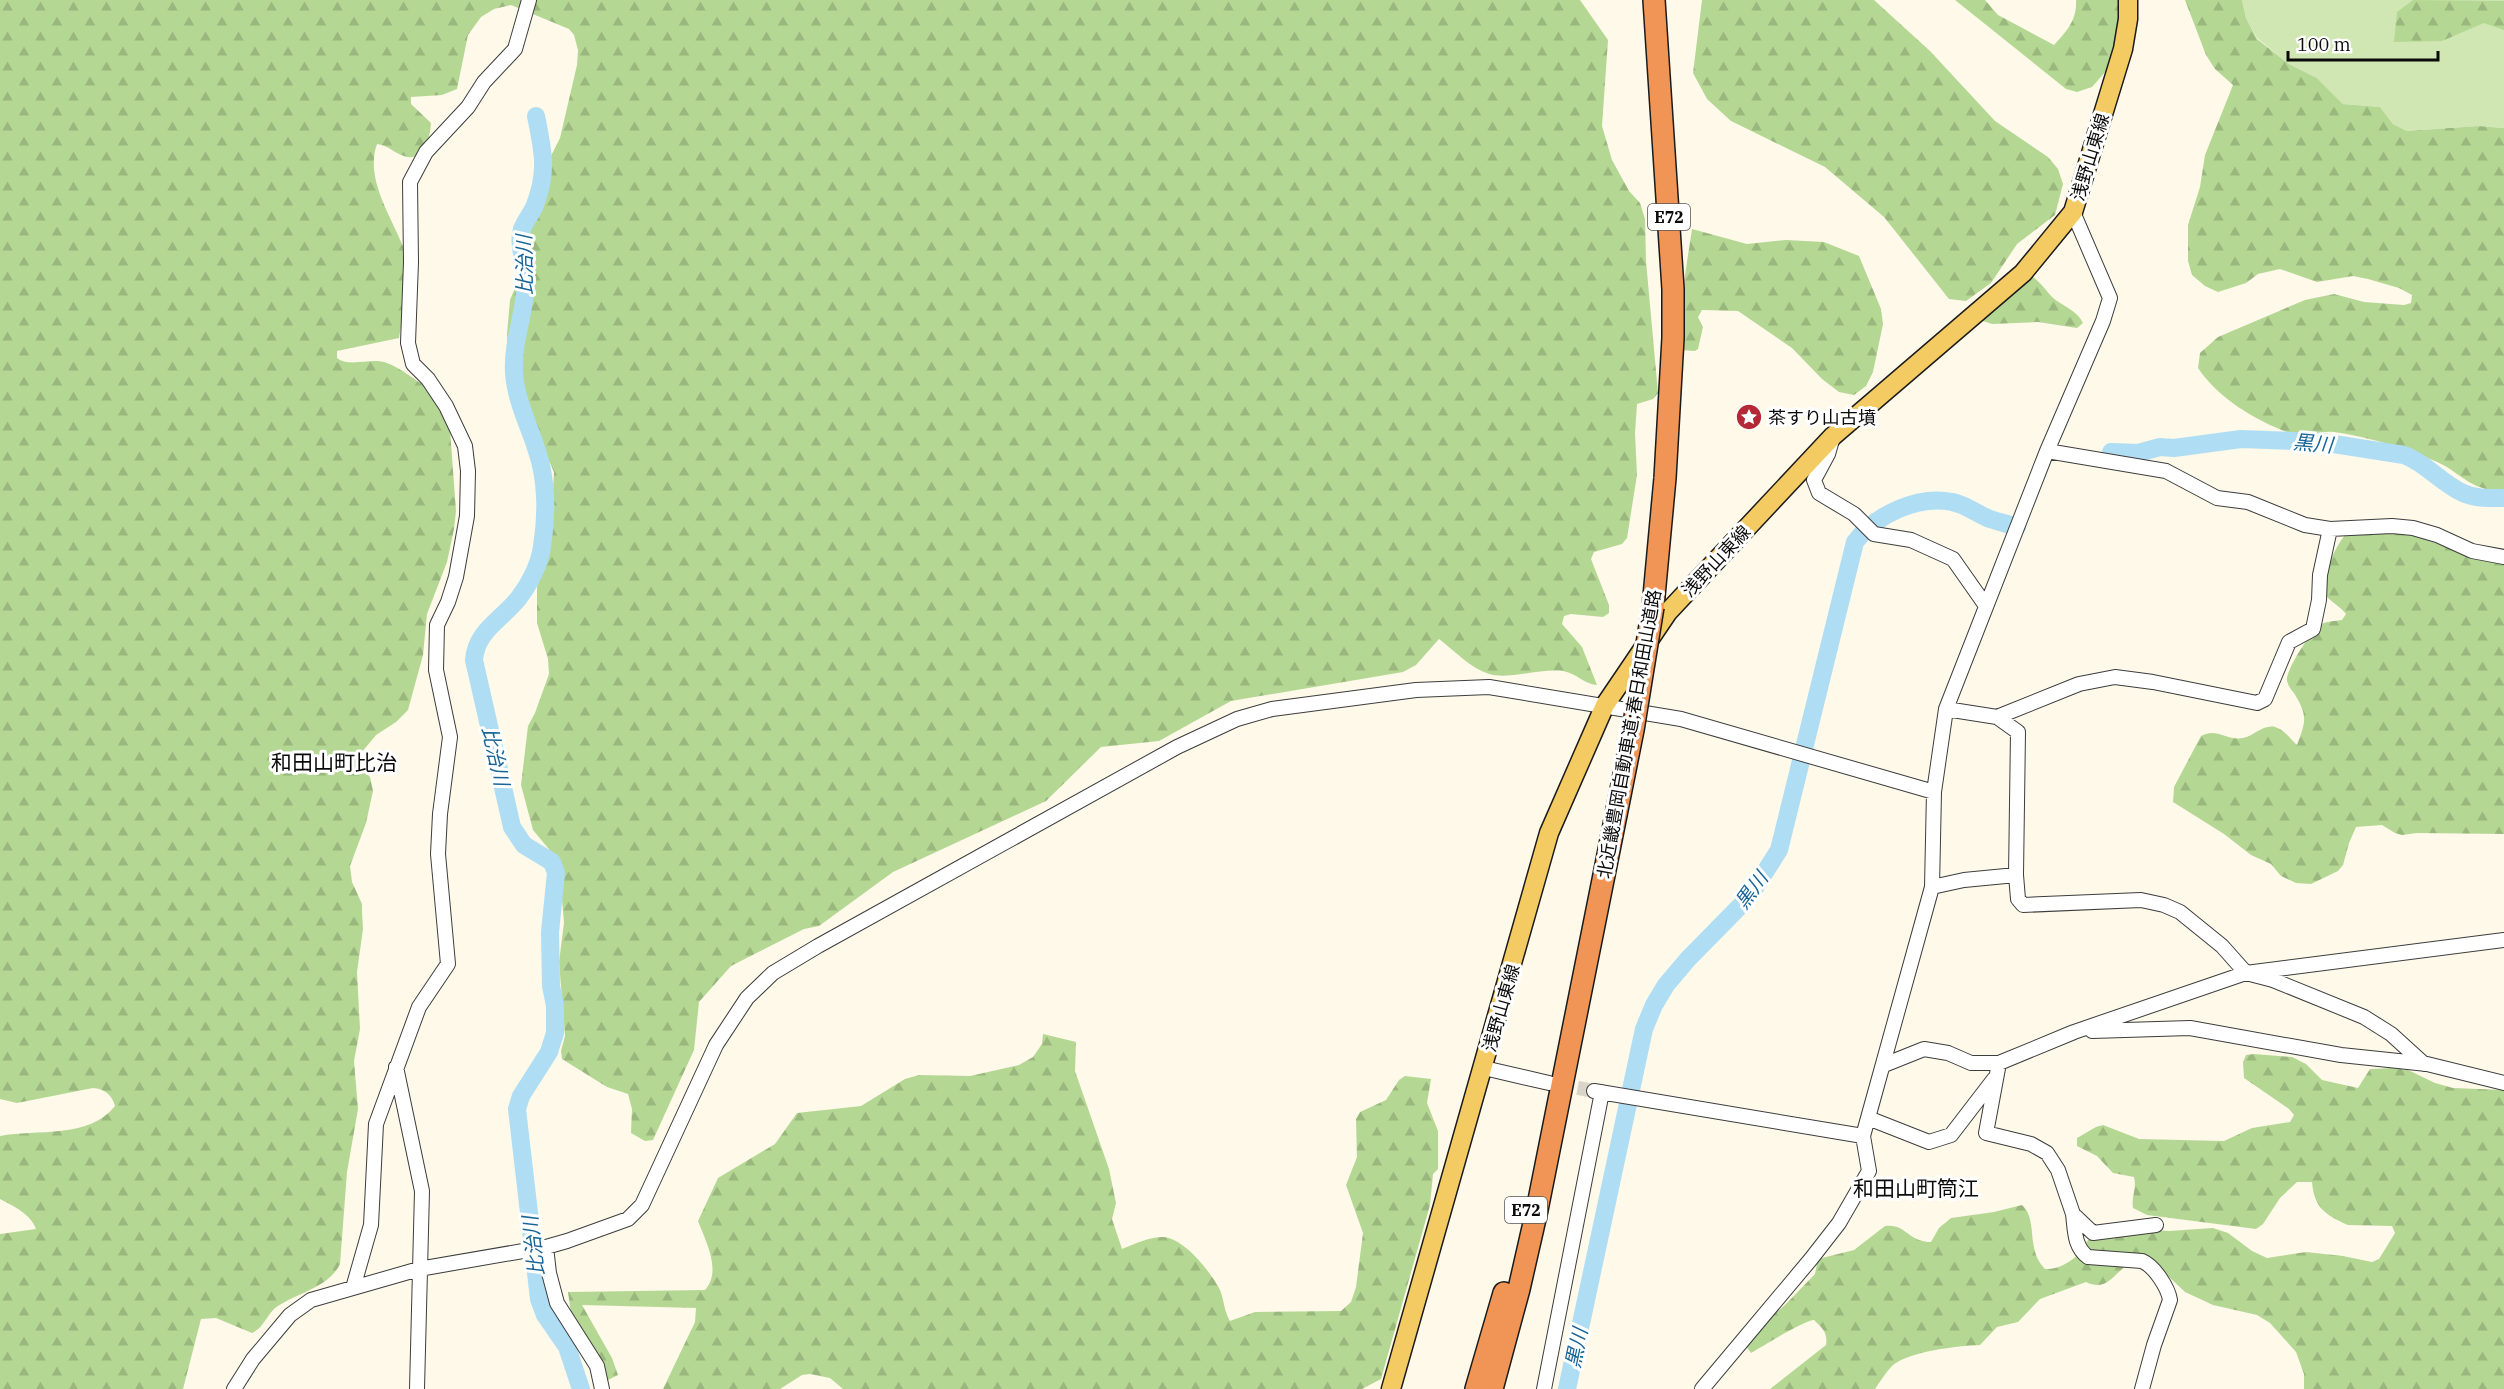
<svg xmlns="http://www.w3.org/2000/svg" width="2504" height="1389" viewBox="0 0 2504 1389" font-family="'IBM Plex Serif','Noto Sans JP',serif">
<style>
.grass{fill:#d0e7b4}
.forest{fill:url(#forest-firs)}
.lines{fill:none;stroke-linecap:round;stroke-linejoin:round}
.river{stroke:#afddf4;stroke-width:18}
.minor-tunnel{stroke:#d9d5c8;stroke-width:14;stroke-dasharray:14 7;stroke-linecap:butt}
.minor-casing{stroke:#3d3d3d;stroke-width:16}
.major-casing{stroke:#1b1b1b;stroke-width:21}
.highway-casing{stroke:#1b1b1b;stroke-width:24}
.minor{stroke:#fff;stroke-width:14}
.major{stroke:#f4cb63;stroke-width:18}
.highway{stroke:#f09555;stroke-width:21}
.highway-bridge-casing{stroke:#1b1b1b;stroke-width:24;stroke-linecap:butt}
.highway-bridge{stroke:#f09555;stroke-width:21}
.labels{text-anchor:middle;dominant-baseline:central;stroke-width:6;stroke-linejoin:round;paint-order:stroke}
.shield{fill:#fff;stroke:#545454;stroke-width:1.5}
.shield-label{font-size:16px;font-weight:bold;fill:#0a0a0a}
.street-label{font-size:18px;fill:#0a0a0a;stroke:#fff}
.poi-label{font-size:18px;fill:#0a0a0a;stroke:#fff;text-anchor:start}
.water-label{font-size:20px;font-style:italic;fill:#196597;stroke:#fff}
.quarter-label{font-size:21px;fill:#0a0a0a;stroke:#fff}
</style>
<defs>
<pattern id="forest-firs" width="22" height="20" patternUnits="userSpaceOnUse" patternTransform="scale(1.5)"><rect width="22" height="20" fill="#b5d794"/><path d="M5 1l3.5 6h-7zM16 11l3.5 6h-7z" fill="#9ab77e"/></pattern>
</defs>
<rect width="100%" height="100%" fill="#fef9e9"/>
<path class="grass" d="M2242 0H2504V128L2478 126 2407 131 2393 124 2380 107 2343 104 2317 78 2289 64 2257 38 2246 18Z"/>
<path class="forest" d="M0 0H1580L1608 40 1602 126 1612 160 1629 191 1640 203 1645 219 1646 261 1658 393 1653 399 1637 404 1635 433 1637 475 1627 538 1622 544 1594 552 1591 559 1609 605V613L1603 617 1571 614 1564 616 1562 624 1582 647 1597 685C1584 684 1576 673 1563 671 1542 668 1507 680 1489 674 1470 668 1455 651 1439 639L1416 665 1403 672 1231 701 1159 741 1101 747 1046 801 893 872 819 926 804 929 731 966 699 1002 694 1050 653 1140 645 1141 631 1133 632 1109 628 1094 607 1087 562 1059 561 1051 565 1036 559 962 564 923 560 876 553 854 533 830 521 785 528 726 535 713 549 674 548 659 537 623V588L540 565 545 558 550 544 554 472 522 402 508 359 507 334 510 300 519 278V246L522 223 536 186 560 138 577 65 578 50 574 35 569 29 511 5 494 9 481 17 468 35 457 89 442 95 411 97V104L431 123C430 137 425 163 404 156 394 153 388 145 377 144 365 177 389 213 402 244 405 251 410 261 411 270 411 285 402 321 399 338L337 351V358C350 368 371 357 387 363 401 368 415 380 428 388L433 393 450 430 456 511 454 529 447 562 427 614 423 655 408 710 396 722 376 735 356 759 359 766 370 777 373 791 366 823 350 866 352 882 362 904V912L363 929 357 972 360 1029 354 1061 358 1109 347 1172 340 1264C328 1289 294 1293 274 1309 266 1317 263 1328 252 1333L216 1318 201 1319 183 1389H0V1234L36 1229C31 1214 13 1206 0 1199V1136C37 1129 89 1139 115 1106 112 1095 105 1089 93 1088L17 1103 0 1099Z
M1702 0H1874L1930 51 1995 121 2048 157 2058 169 2063 184 2055 215 2017 244 1991 283 1966 301 1949 299 1884 217 1825 167 1731 121 1707 99 1693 73Z
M1955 0H1985L1998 15 2054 45C2067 31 2077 20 2076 0H2119L2120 49 2113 63 2092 87 2077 92 2066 89Z
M2185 0H2242L2246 18 2257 39 2289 64 2317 78 2343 104 2380 107 2393 124 2407 131 2478 126 2504 128V489C2481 494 2465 479 2447 467 2435 460 2418 455 2405 450 2384 442 2357 435 2334 432 2319 430 2305 439 2289 433 2255 420 2219 399 2198 368L2200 353 2218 337 2305 300 2334 294 2364 302 2404 305 2411 303 2412 295 2399 288 2368 279 2353 276 2317 282 2280 269 2258 274 2246 283 2218 292 2205 286 2192 275 2188 261V225L2200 187 2205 155 2233 85 2215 69 2206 55Z
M2413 0 2504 1V30L2484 23 2442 41 2394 42 2397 12Z
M1692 229 1747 244 1786 240 1824 242 1859 256 1881 309 1883 324 1873 372 1866 386 1854 395 1839 392 1822 379 1792 348 1738 311 1702 310 1698 317 1703 327 1698 349 1695 351 1680 350 1677 328Z
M2031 276C2040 281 2045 290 2052 297 2062 306 2077 310 2083 323L2077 328 2038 322 1992 324 1980 320Z
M2407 533 2461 552 2504 560V834L2417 833 2402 835 2395 833 2382 825 2356 827 2349 843 2343 865 2338 871 2311 884 2296 883 2281 876 2271 864 2251 855 2224 834 2173 802 2174 787 2201 736C2216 727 2227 741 2243 738 2254 736 2263 724 2275 727 2285 730 2290 739 2297 745 2306 721 2308 716 2294 693 2291 690 2288 685 2287 681 2285 671 2311 631 2320 625 2325 621 2336 621 2342 620L2346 614C2341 607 2334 604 2328 598 2317 584 2335 547 2345 535Z
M1043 1034 1076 1042 1075 1071 1109 1169 1116 1203 1112 1219 1122 1249C1135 1244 1148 1237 1163 1237 1184 1238 1211 1272 1220 1290 1224 1300 1224 1311 1230 1321L1255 1312 1341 1311 1351 1302 1356 1287 1363 1233 1346 1185 1357 1157 1356 1119 1360 1112 1386 1100 1399 1080 1405 1076 1431 1079 1427 1103 1438 1131V1169L1433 1174 1430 1205 1381 1379 1362 1389H843L830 1378 810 1374 802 1375 780 1389H663L695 1322 696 1308 582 1305 612 1358 618 1375 608 1380 571 1314 568 1292 705 1290C722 1271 706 1242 698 1221L718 1178 775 1144 797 1113 861 1106 905 1079 919 1075 970 1076 1019 1065 1033 1057 1042 1044Z
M2254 1054 2292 1057 2306 1064 2322 1080 2358 1088 2370 1069 2393 1068 2408 1070 2435 1083 2453 1088 2504 1090V1389H2304V1374L2296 1352 2270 1323 2257 1315 2213 1305 2185 1292 2151 1260C2144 1261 2133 1260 2127 1265 2113 1275 2106 1292 2086 1282L2040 1299 2018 1322 1997 1327 1980 1345C1958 1346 1909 1351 1892 1366 1886 1372 1880 1382 1875 1389H1770L1826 1345C1828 1332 1822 1328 1814 1320 1805 1320 1763 1346 1751 1353L1746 1346 1747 1338 1786 1304 1815 1274 1818 1259 1854 1250 1885 1226C1906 1223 1908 1242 1931 1242L1939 1228 1951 1218 1994 1212 2022 1205C2039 1221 2025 1249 2045 1269 2057 1270 2072 1262 2080 1252 2085 1246 2085 1242 2092 1237L2137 1229 2169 1231 2213 1228 2228 1233 2252 1251 2267 1258 2306 1252 2343 1256 2372 1262 2379 1259 2395 1233 2392 1226 2348 1225C2325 1215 2314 1207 2312 1182H2297L2280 1198 2263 1224 2256 1229 2147 1215 2133 1208C2131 1197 2137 1189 2134 1177L2113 1173 2097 1156 2077 1146V1138L2096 1127 2103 1125 2139 1139 2224 1141 2252 1128 2290 1122 2294 1115 2289 1109 2244 1078 2243 1062 2246 1055Z"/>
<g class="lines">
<path class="river" d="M536 116C543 151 548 171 535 205 532 213 525 221 522 229 517 245 526 263 526 279 526 311 512 341 514 373 516 401 529 425 537 451 547 480 547 516 542 546 540 564 529 585 518 599 501 620 476 631 474 660L512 827 524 845 552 862 556 873 550 932 551 986 555 1006V1033L549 1052 521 1096 517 1109 539 1299 545 1315 567 1347 581 1389
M2111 452 2138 453 2160 447 2174 448 2241 439 2321 442 2404 455C2426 463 2441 483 2463 493 2476 499 2490 498 2504 498
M1567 1389 1644 1029 1654 1005 1666 985 1688 959 1749 897 1779 850 1855 542C1875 515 1918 495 1952 502 1965 504 1977 514 1990 519 1999 522 2008 524 2017 527"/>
<path class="minor-tunnel" d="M1557 1084 1594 1091"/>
<g class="minor-casing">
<path id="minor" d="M1832 440 1828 454 1814 480 1819 493 1854 514 1874 534 1911 540 1953 559 1986 606
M2047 451 2166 471 2217 498 2248 502 2305 525 2330 529 2392 526 2413 528 2437 535 2472 551 2504 557
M1946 709 1997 717 2018 732 2016 875 2018 899 2023 905 2141 900 2164 905 2180 912 2222 946 2246 973 2273 980 2364 1017 2391 1034 2424 1064
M1997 717 2079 684 2115 677 2153 682 2257 703 2265 699 2289 642 2313 629 2319 600 2320 575 2330 529
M1932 887 1964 880 2016 875
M2092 1031 2190 1028 2341 1055 2427 1064 2504 1083
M1999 1063 1986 1133 2031 1144 2047 1153 2058 1170 2073 1214 2093 1233 2156 1225
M1884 1065 1924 1049 1948 1053 1971 1063H1999L2074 1032 2246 973 2504 940
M396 1067 422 1191 417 1389
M1484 1068 1549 1083
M1594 1091 1863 1136
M1868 1118 1929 1142 1951 1135 1994 1079
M2073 1214C2075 1230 2074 1247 2088 1257L2142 1261C2154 1266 2168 1287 2170 1300L2154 1345 2142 1389
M546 1247 549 1273 557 1303 597 1366 602 1389
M353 1288 371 1225 376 1124 419 1007 448 964 438 854 440 814 450 737 436 670 437 625 448 602 456 577 467 516 468 471 465 446 446 406 428 379 413 364 408 343 411 262 410 182 426 152 468 107 484 82 515 49 529 0
M234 1389 253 1359 290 1315 311 1300 419 1269 546 1247 567 1241 628 1219 642 1205 716 1045 747 998 773 973 818 946 1177 747 1237 719 1272 709 1416 690 1489 687 1681 719 1934 792
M1544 1389 1602 1092
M1702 1389 1811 1259 1839 1223 1869 1171 1863 1136 1932 887 1934 792 1946 709 2047 451 2103 321 2110 298 2073 212"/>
</g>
<g class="major-casing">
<path id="major" d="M1391 1389 1549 833 1605 705 1668 612 1833 436 2023 273 2073 212 2123 49 2128 19V0"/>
</g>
<g class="highway-casing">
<path id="highway" d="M1653 607 1665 478 1673 338V289L1654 0
M1476 1389 1504 1293
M1492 1389 1519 1289 1537 1210 1633 730"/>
</g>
<use href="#minor" class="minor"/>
<use href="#major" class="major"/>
<use href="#highway" class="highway"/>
<g class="highway-bridge-casing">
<path id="highway-bridge" d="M1633 730 1653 607"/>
</g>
<use href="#highway-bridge" class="highway-bridge"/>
</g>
<defs>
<g id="sight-disc" transform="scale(1.35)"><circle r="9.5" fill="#b52835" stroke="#fff"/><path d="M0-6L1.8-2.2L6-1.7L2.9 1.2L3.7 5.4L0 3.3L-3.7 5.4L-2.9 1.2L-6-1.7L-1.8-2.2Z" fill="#fff"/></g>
</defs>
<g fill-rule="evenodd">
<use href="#sight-disc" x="1749" y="417"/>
</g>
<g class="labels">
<g class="shield">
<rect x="1648" y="204" width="42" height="26" rx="4.5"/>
<rect x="1505" y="1197" width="42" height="26" rx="4.5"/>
</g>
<g class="shield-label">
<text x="1669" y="217">E72</text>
<text x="1526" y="1210">E72</text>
</g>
<g class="street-label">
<text transform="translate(2090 157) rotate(-73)">浅野山東線</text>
<text transform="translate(1716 561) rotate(-47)">浅野山東線</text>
<text transform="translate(1629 734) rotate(-80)">北近畿豊岡自動車道;春日和田山道路</text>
<text transform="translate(1501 1008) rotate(-74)">浅野山東線</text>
</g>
<g class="poi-label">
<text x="1768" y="417">茶すり山古墳</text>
</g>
<g class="water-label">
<text transform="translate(524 265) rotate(-91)">比治川</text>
<text transform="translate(2313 443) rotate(5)">黒川</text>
<text transform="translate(496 756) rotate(77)">比治川</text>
<text transform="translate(1751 890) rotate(-54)">黒川</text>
<text transform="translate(533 1246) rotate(-97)">比治川</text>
<text transform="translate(1576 1348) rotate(-78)">黒川</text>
</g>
<g class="quarter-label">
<text x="334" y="762">和田山町比治</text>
<text x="1916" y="1188">和田山町筒江</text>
</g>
</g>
<path d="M2288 51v9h150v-9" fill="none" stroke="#0a0a0a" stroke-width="3"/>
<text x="2297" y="51" font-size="18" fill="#0a0a0a" stroke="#ffffff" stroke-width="4.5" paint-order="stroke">100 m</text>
</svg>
